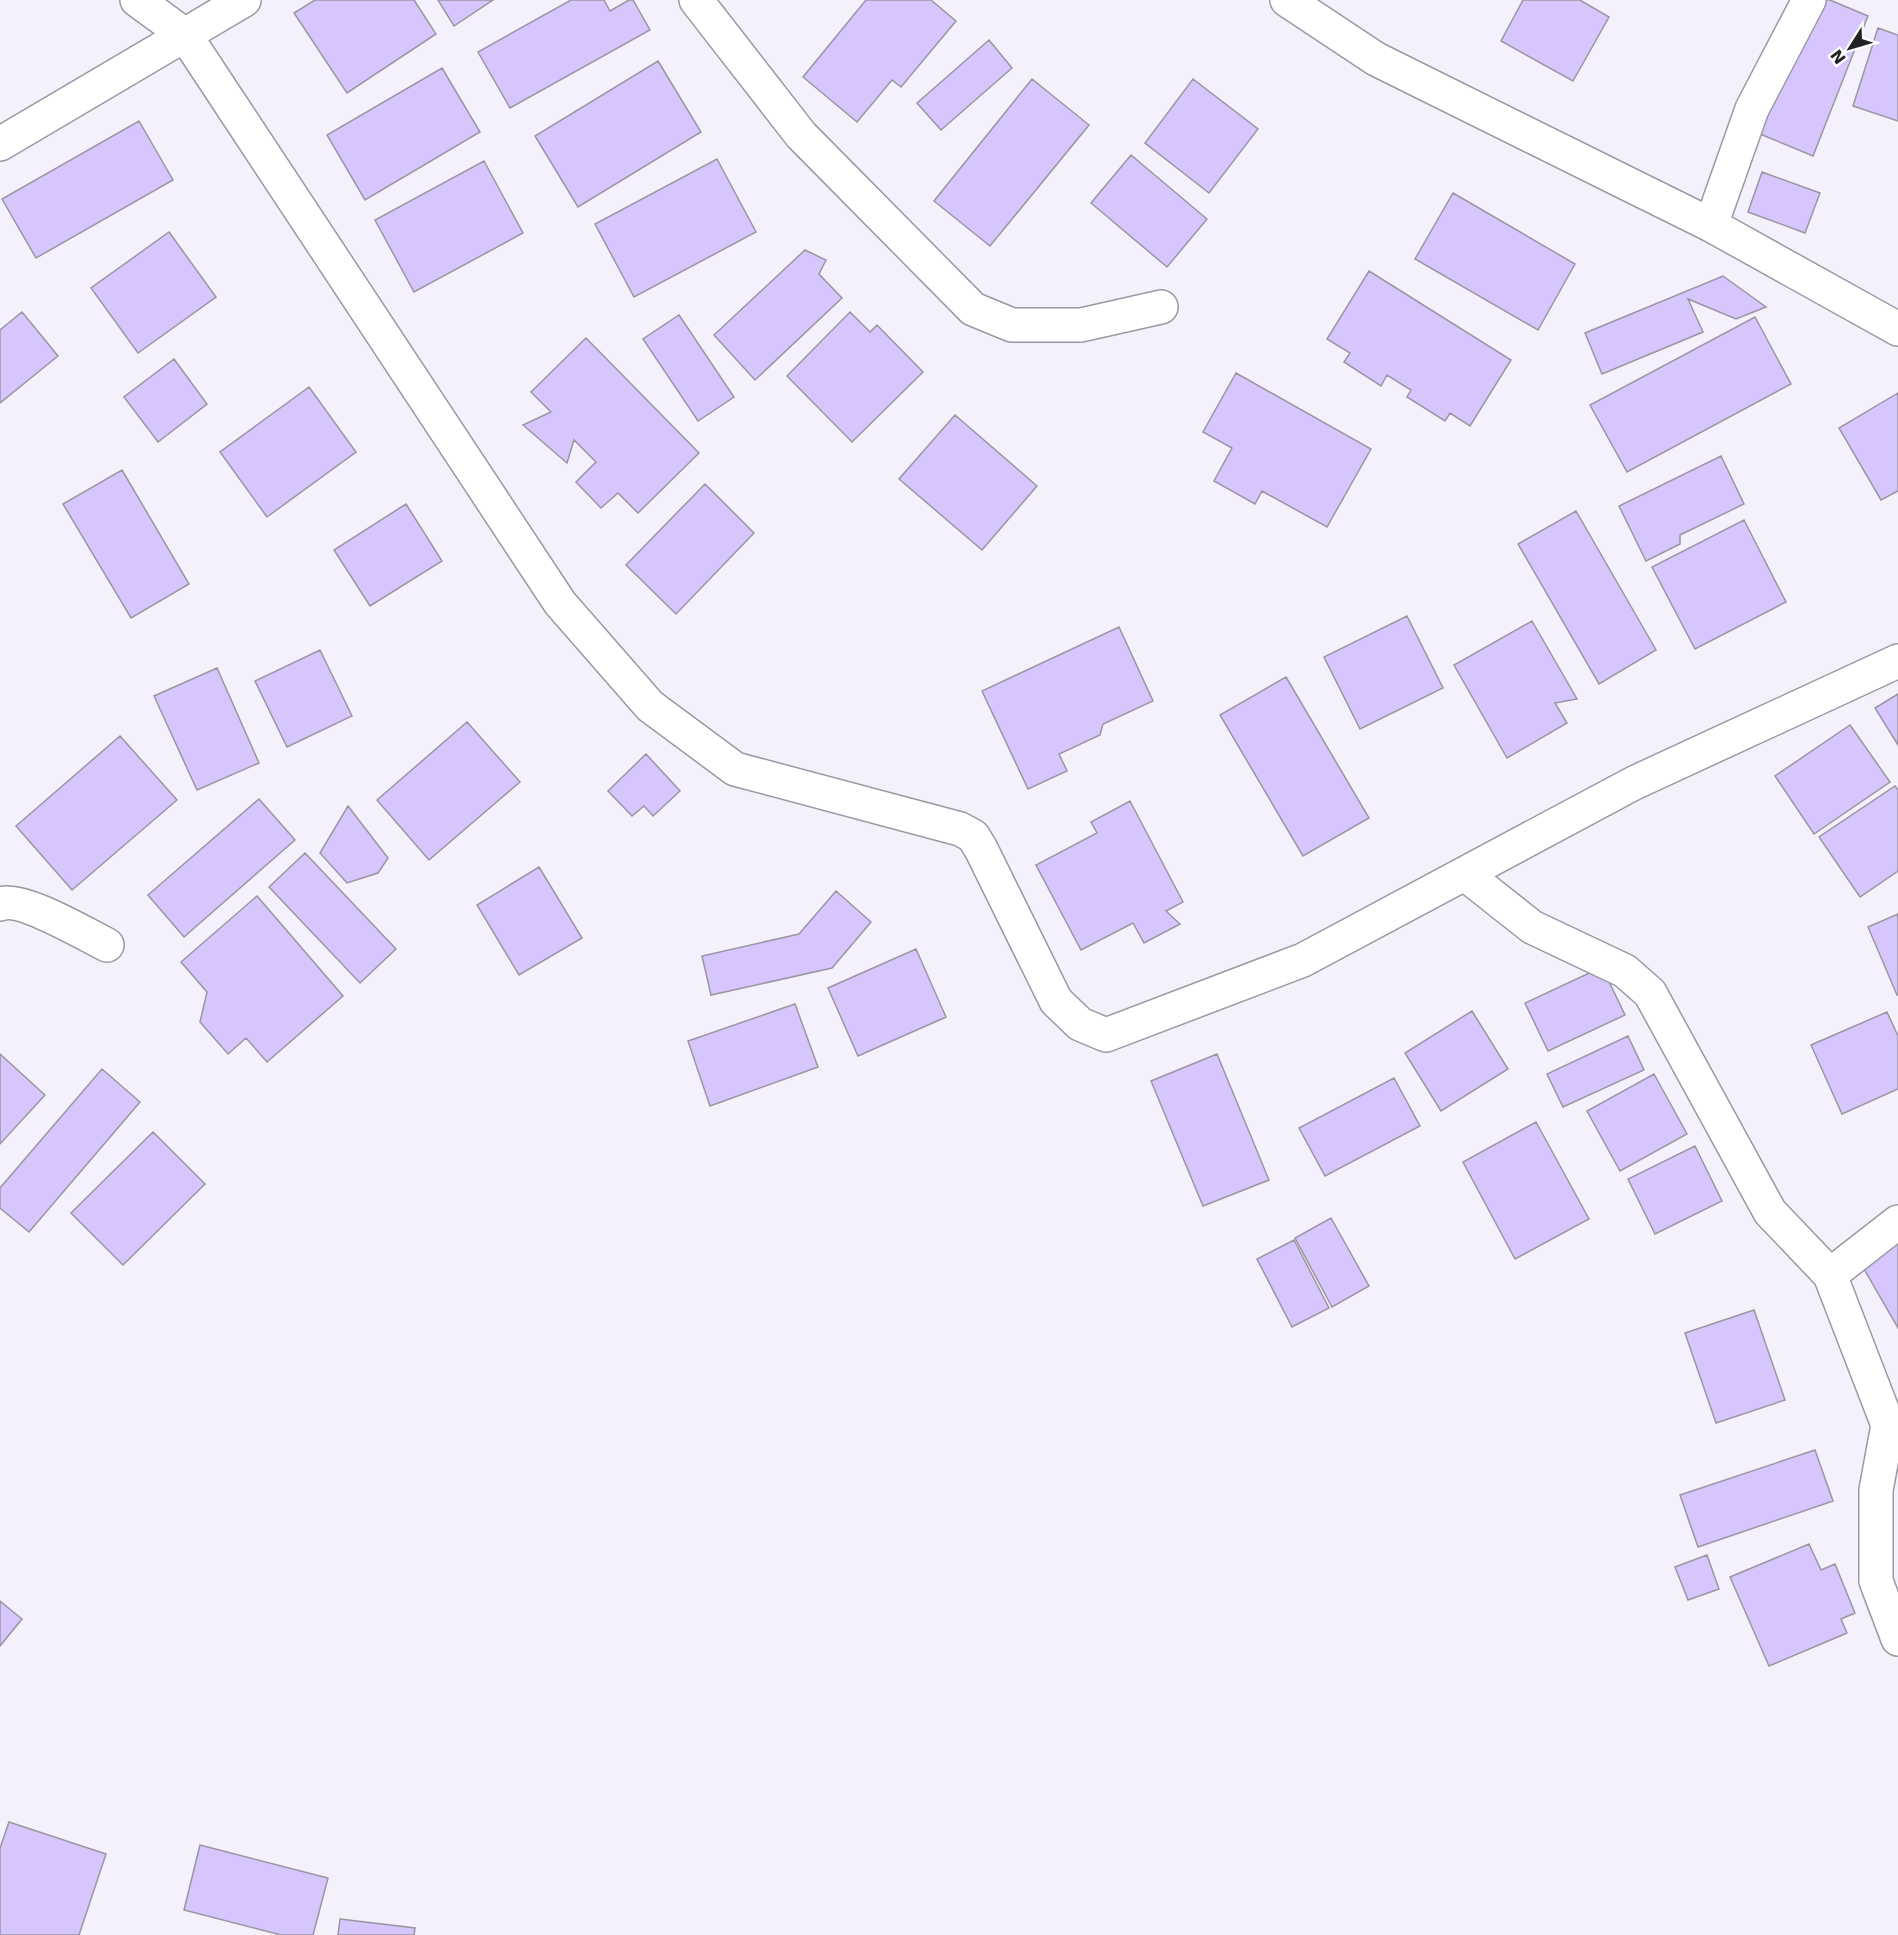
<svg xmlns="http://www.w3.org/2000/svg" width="1898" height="1935" viewBox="0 0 1898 1935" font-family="'DejaVu Sans',sans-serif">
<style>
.building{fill:#d6c6fd;stroke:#9996a1;stroke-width:1.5}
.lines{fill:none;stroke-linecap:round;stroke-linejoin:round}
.minor-casing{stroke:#9b98a3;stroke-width:36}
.minor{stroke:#fff;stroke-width:33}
</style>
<rect width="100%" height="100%" fill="#f4f1fc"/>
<path class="building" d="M315 0H414L436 34 347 93 294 13Z
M438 0H493L454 26Z
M571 0H604L610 11 629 0H633L650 30 510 108 478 52Z
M866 0H931L956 21 901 87 892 80 857 122 803 77Z
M1523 0H1580L1609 17 1573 81 1501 41Z
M1814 0H1830L1868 16 1813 156 1760 134Z
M1878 28 1898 35V121L1853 106Z
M989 40 1012 68 941 130 917 103Z
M658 61 701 132 578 207 535 136Z
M442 68 480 132 365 200 327 135Z
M1032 79 1089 125 990 246 934 201Z
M1193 79 1258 129 1209 193 1145 143Z
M139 121 173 180 36 258 2 199Z
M1131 155 1207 219 1167 267 1091 203Z
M717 159 756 232 634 297 595 224Z
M484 161 523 233 414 292 375 220Z
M1762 172 1820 193 1805 233 1748 212Z
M1453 193 1575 264 1538 330 1415 259Z
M169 232 216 297 138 353 91 288Z
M805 250 826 260 819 274 842 298 755 380 714 335Z
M1369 271 1511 360 1470 426 1450 413 1445 421 1407 397 1411 390 1387 375 1381 386 1344 362 1350 353 1327 339Z
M1723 276 1766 307 1736 319 1688 299 1703 332 1602 374 1585 333Z
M22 312 58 356 0 403V330Z
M850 312 870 332 877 325 923 372 852 442 787 376Z
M679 315 734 397 698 421 643 339Z
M1755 317 1791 384 1627 472 1590 405Z
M586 338 699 453 638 513 618 493 601 508 576 482 596 462 574 440 567 463 523 425 551 412 531 392Z
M174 359 207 404 158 442 124 397Z
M1236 373 1371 449 1327 527 1262 491 1255 504 1214 481 1232 448 1203 432Z
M309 387 356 452 267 517 220 452Z
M1898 393V491L1881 500 1839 428Z
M955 415 1037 486 982 550 899 479Z
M1721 456 1744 504 1680 535V544L1646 561 1619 506Z
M122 470 189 584 131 618 63 504Z
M705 484 754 533 676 614 626 565Z
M406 504 442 561 370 606 334 550Z
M1576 511 1656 650 1599 684 1518 544Z
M1744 520 1786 602 1695 649 1652 567Z
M1407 616 1443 688 1360 729 1324 657Z
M1532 621 1577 699 1555 703 1567 723 1507 758 1454 665Z
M1119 627 1153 701 1103 724 1100 735 1059 754 1067 771 1028 789 982 691Z
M320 650 352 716 287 747 255 681Z
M217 668 259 763 197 790 154 696Z
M1286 677 1369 818 1303 856 1220 715Z
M1898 694V745L1875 708Z
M467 722 520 782 429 860 377 800Z
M1850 725 1890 782 1814 834 1775 776Z
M120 736 177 800 72 890 16 826Z
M646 754 680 791 653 816 644 806 632 816 608 791Z
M1895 786 1898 790V871L1860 897 1819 837Z
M259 799 295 840 184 937 148 895Z
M1130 801 1183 902 1166 911 1180 924 1144 943 1133 923 1081 950 1036 865 1097 833 1091 822Z
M348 806 388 858 378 873 347 883 320 853Z
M305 853 396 949 360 983 269 887Z
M539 867 582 938 519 975 477 905Z
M836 891 871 922 832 968 711 995 702 956 799 934Z
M257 896 343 996 267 1062 246 1038 228 1054 200 1022 207 992 181 962Z
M1898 914V995H1897L1868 927Z
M916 949 946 1017 858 1056 828 988Z
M1602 967 1625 1015 1548 1051 1525 1003Z
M795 1004 818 1067 710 1106 688 1041Z
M1472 1011 1508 1069 1441 1111 1405 1053Z
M1887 1012 1898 1036V1089L1842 1114 1811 1045Z
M1628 1036 1644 1070 1563 1107 1547 1074Z
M0 1054 45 1095 0 1144Z
M1217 1054 1269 1180 1203 1206 1151 1081Z
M102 1069 140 1102 29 1232 0 1208V1188Z
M1654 1074 1687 1134 1620 1171 1587 1111Z
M1394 1078 1420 1126 1325 1176 1299 1128Z
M1536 1122 1589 1219 1515 1259 1463 1162Z
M153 1132 205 1184 123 1265 71 1213Z
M1695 1146 1722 1201 1655 1234 1628 1179Z
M1331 1218 1369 1286 1332 1307 1295 1238Z
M1294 1240 1329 1308 1292 1327 1257 1259Z
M1898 1241V1328L1860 1262Z
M1754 1310 1785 1400 1716 1423 1685 1333Z
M1815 1450 1833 1501 1698 1547 1680 1495Z
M1809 1544 1821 1570 1835 1564 1855 1613 1841 1619 1847 1633 1769 1666 1730 1577Z
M1707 1555 1719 1589 1688 1600 1675 1567Z
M0 1601 22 1619 0 1646Z
M9 1822 106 1854 79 1935H0V1848Z
M200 1845 328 1878 313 1935H281L184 1910Z
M340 1919 415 1928 414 1935H338Z"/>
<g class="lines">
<g class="minor-casing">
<path id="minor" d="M137 0 185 35 560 603 650 706 735 769 960 829 973 836 981 849 1056 1001 1080 1024 1106 1035 1303 960 1634 783 1898 661
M696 0 801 135 973 309 1012 325H1081L1161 307
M1287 0 1376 59 1711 225 1898 329
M0 144 244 0
M1711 225 1752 109 1809 0
M1465 874 1532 927 1625 971 1650 993 1770 1212 1830 1275 1888 1425 1876 1490V1581L1898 1639
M0 904C21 896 85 934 107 945
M1830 1275 1898 1222"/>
</g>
<use href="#minor" class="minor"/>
</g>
<g transform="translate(1850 48) rotate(233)" stroke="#ffffff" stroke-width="4.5" paint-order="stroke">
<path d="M0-4.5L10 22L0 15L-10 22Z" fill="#222125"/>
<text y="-9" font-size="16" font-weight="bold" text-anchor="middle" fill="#222125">N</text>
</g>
</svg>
